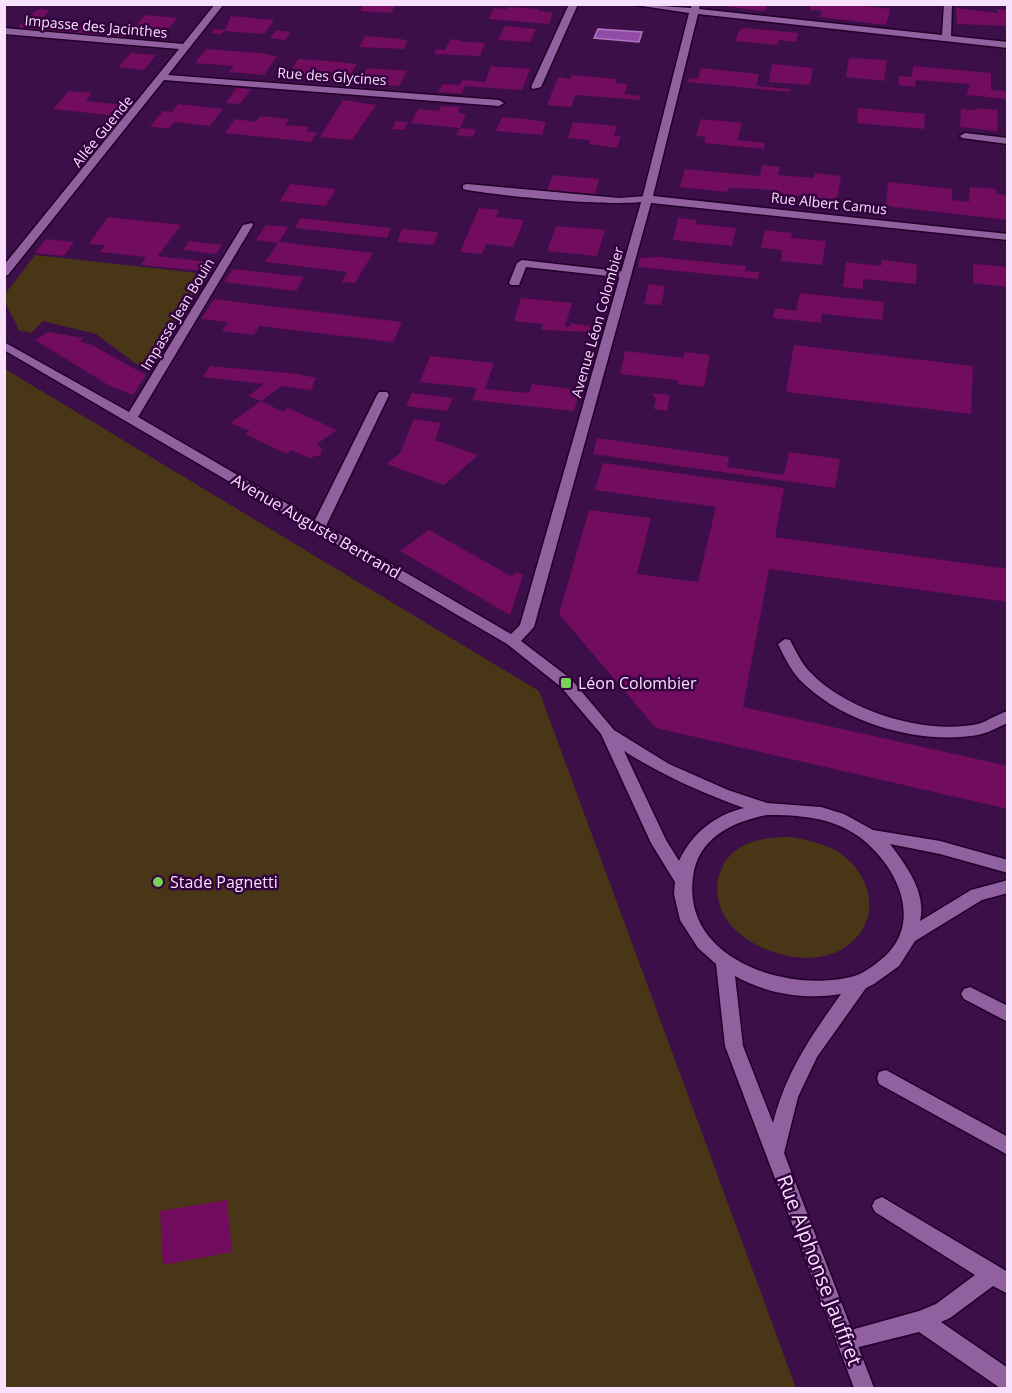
<svg xmlns="http://www.w3.org/2000/svg" width="1012" height="1393" viewBox="0 0 1012 1393" font-family="'Open Sans',sans-serif">
<style>
.green{fill:#483617}
.water{fill:#924ba7;stroke:#b078c1;stroke-width:1.5}
.building{fill:#720c5e}
.lines{fill:none;stroke-linecap:round;stroke-linejoin:round}
.lane-casing{stroke:#200028;stroke-width:3}
.street-casing{stroke:#200028;stroke-width:3}
.lane{fill:#91619f;fill-rule:evenodd}
.street{fill:#91619f;fill-rule:evenodd}
.poi-dot{fill:#78d158;stroke:#32033e;stroke-width:2}
.labels{text-anchor:middle;dominant-baseline:central;stroke-width:5;stroke-linejoin:round;paint-order:stroke}
.far-street-label{font-size:14px;fill:#f7e1fd;stroke:#32033e}
.street-label{font-size:16px;fill:#f7e1fd;stroke:#32033e}
.poi-label{font-size:16px;fill:#f7e1fd;stroke:#32033e;text-anchor:start}
.near-street-label{font-size:20px;fill:#f7e1fd;stroke:#32033e}
</style>
<rect width="100%" height="100%" fill="#3d0f49"/>
<path class="green" d="M35 255 207 274 143 369 96 334 43 321 31 333 18 330C16 317 4 308 5 294Z
M5 369 539 691 796 1388H5Z
M792 837C807 840 821 843 835 850 867 868 882 910 856 938 823 974 757 956 730 924 708 898 715 857 747 844 762 838 776 837 792 837Z"/>
<path class="water" d="M598 29 642 32 639 42 594 38Z"/>
<path class="building" d="M364 4H396L391 13 360 11Z
M706 4H767L765 11Z
M811 4H845L890 9 886 25 820 17 822 11 810 10Z
M508 7 539 9 538 11 553 13 549 24 489 19 494 8 507 9Z
M956 8 998 13V9L1008 10V26L957 24Z
M38 9 50 10 39 21 133 29 145 15 177 18 162 37 129 34 125 38 17 28Z
M231 16 274 20 264 34 224 31 221 34 211 33 214 29 225 30Z
M505 26 536 29 530 42 498 40Z
M745 28 798 33 796 42 779 40 777 45 735 41 740 29Z
M276 30 282 31 290 32 285 40 270 38Z
M365 36 401 39 408 41 404 49 359 47Z
M451 39 467 42 485 43 480 56 434 54 437 49 445 50Z
M206 49 260 53 277 56 264 75 229 72 234 66 195 63Z
M131 53 156 55 144 70 118 67Z
M849 58 887 60 884 81 846 77Z
M298 59 329 61 357 64 346 82 287 77Z
M772 64 813 68 810 85 769 82Z
M491 66 530 69 522 90 465 86 461 94 438 92 443 84 459 85 462 80 485 82Z
M913 66 991 73V90L1008 91V99L966 95 970 84 916 80 915 87 898 85 899 76 912 77Z
M367 68 407 71 399 86 359 83Z
M701 68 759 74 756 86 791 89 789 92 688 82 689 78 698 79Z
M572 75 616 79 615 83 628 84 624 94 641 96 640 100 575 95 571 107 547 105 558 77 570 79Z
M236 88 251 89 240 104 226 103Z
M69 91 92 93 86 101 126 105 117 116 53 109Z
M343 100 376 105 352 140 320 137Z
M178 104 223 109 210 126 174 122 169 128 150 127 163 111 172 112Z
M441 106 460 107 458 113 466 114 460 128 411 123 418 109 439 111Z
M858 108 925 114 924 129 857 123Z
M977 108 998 110 997 131 960 127 961 109 977 110Z
M260 116 289 119 285 125 309 127 306 131 317 132 311 142 225 133 235 119 256 122Z
M502 117 527 119 546 122 542 135 496 131Z
M701 119 742 123 737 140 765 143 764 149 704 143 706 137 696 136Z
M396 121 408 122 404 130 392 129Z
M573 122 617 126 614 136H621L617 148 589 144 590 140 568 138Z
M460 128 476 129 473 137 456 135Z
M762 165 780 167 778 175 814 178 815 173 841 176 837 200 775 193V191L758 189 729 188 728 192 680 187 685 169 760 176Z
M553 175 599 179 595 194 547 190Z
M888 182 952 189V200L969 202 970 187 997 189 996 194 1008 195V220L886 206Z
M290 184 336 189 326 206 280 201Z
M479 208 499 210 496 217 524 220 513 247 486 244 482 254 460 252Z
M108 217 181 225 158 256 217 263 212 272 141 265 146 257 100 252 105 245 89 244Z
M300 218 391 228 387 238 295 228Z
M678 218 697 220 696 224 736 228 732 246 673 240Z
M266 225 288 227 279 242 373 253 355 283 342 282 347 272 265 262 278 243 256 240Z
M556 226 605 230 597 256 547 251Z
M402 229 438 232 434 245 397 242Z
M765 230 792 233 791 238 826 241 822 265 781 261 782 250 761 248Z
M46 239 74 242 64 256 35 253Z
M189 241 222 245 216 254 183 250Z
M658 257 746 266 745 271 759 272 758 279 638 267 640 258Z
M881 260 917 264 916 284 863 279V289L843 287 846 262 881 266Z
M973 264 1008 267V287L973 283Z
M233 269 304 277 296 291 224 282Z
M649 284 665 286 661 305 644 304Z
M800 293 884 302 882 320 822 314 821 323 773 318 775 308 796 311Z
M521 298 572 303 565 326 569 327 571 323 591 326 589 332 541 330 543 324 514 321Z
M214 299 402 322 393 342 259 326 254 335 222 331 228 322 201 319Z
M48 332 83 338 80 342 90 344 146 375 133 395 110 386 35 340Z
M794 345 973 366 971 414 786 392Z
M625 351 683 358 685 352 710 355 704 387 677 384 678 380 620 374Z
M430 356 494 363 485 389 529 393 532 384 580 390 574 411 472 400 477 388 420 382Z
M210 366 299 374 316 378 311 390 282 386 261 401 248 396 264 384 203 377Z
M412 393 453 398 447 411 406 406Z
M651 393 670 395 667 411 654 409 656 399Z
M261 401 283 412 288 408 337 430 317 444 322 450 320 455 309 458 291 450 287 454 245 434 250 431 230 423Z
M414 419 441 423 435 440 478 455 444 485 387 464 400 453Z
M597 438 729 457 727 467 784 475 789 452 840 459 835 488 593 454Z
M603 463 784 488 775 537 1008 569V602L769 569 743 707 1008 766V809L656 728 559 614 589 510 651 518 637 574 698 582 716 507 595 490Z
M429 530 511 576 517 572 523 575 510 615 400 551Z
M227 1200 232 1252 163 1265 160 1211Z"/>
<g class="lines">
<g class="lane-casing">
<path id="lane" d="M467 184 619 198 647 196 652 199C638 210 488 195 463 189V185Z
M522 260 626 272 632 275 626 278 526 267 519 285H511L509 283 517 263Z
M785 639 790 640C796 651 801 663 810 672 847 711 924 735 978 724 988 721 997 714 1008 711V723C998 727 988 733 978 735 919 745 841 723 799 679 790 669 784 656 778 644Z
M970 987 1008 1006V1022L964 999 961 994 964 989Z
M886 1070 1008 1137V1155L879 1084 877 1078 879 1072Z
M882 1197 1008 1272V1294L993 1286 950 1318 941 1322 1008 1368V1388H1000L919 1332 847 1350 840 1347 837 1340 840 1333 919 1311 936 1304 975 1275 875 1212 872 1206 875 1200Z"/>
</g>
<g class="street-casing">
<path id="street" d="M215 4H224L168 75 499 100 504 103 499 106 164 80 8 275 4 276V265L179 49 4 34V28L183 44Z
M569 4H578L541 87 533 89 531 87Z
M629 4 691 8 692 4H700L699 9 942 35 944 4H952L951 36 1008 42V48L698 14 653 196 1008 234V240L651 203 534 627 521 641 571 679 614 730 669 764 728 790 767 803 821 807 844 814 873 830 940 841 1008 860V873L940 854 890 844C906 865 927 893 920 921L971 890 1008 880V893L982 900 915 941 899 966 874 984 866 988 817 1057 798 1097 784 1153 874 1388H854L725 1046 716 964 698 948 680 920 674 894 675 882 651 843 601 734 561 687 507 644 4 350V342L129 412 243 225 252 223 253 225 138 417 315 520 377 395 379 392H387L389 395 326 526 511 634 520 625 642 199 689 13ZM624 751C662 775 702 793 744 808 715 815 692 833 679 861L666 840ZM767 815C799 815 831 817 858 836 898 865 927 926 878 962 868 970 859 976 846 978 781 991 682 957 693 877 698 838 732 822 767 815ZM735 976C767 994 805 1000 841 994 811 1036 786 1072 773 1123L743 1046Z
M965 133 1008 138V144L962 138 960 136Z"/>
</g>
<use href="#lane" class="lane"/>
<use href="#street" class="street"/>
</g>
<g class="poi-dot">
<rect x="560" y="677" width="12" height="12" rx="3"/>
<circle cx="158" cy="882" r="6"/>
</g>
<g class="labels">
<g class="far-street-label">
<text transform="translate(96 26) rotate(5)">Impasse des Jacinthes</text>
<text transform="translate(332 76) rotate(4)">Rue des Glycines</text>
<text transform="translate(102 131) rotate(-51)">Allée Guende</text>
<text transform="translate(829 203) rotate(6)">Rue Albert Camus</text>
<text transform="translate(177 314) rotate(-59)">Impasse Jean Bouin</text>
<text transform="translate(597 322) rotate(-74)">Avenue Léon Colombier</text>
</g>
<g class="street-label">
<text transform="translate(316 526) rotate(30)">Avenue Auguste Bertrand</text>
</g>
<g class="poi-label">
<text x="578" y="683">Léon Colombier</text>
<text x="170" y="882">Stade Pagnetti</text>
</g>
<g class="near-street-label">
<text transform="translate(820 1270) rotate(69)">Rue Alphonse Jauffret</text>
</g>
</g>
<rect width="1012" height="1393" fill="none" stroke="#f7e1fd" stroke-width="12"/>
</svg>
